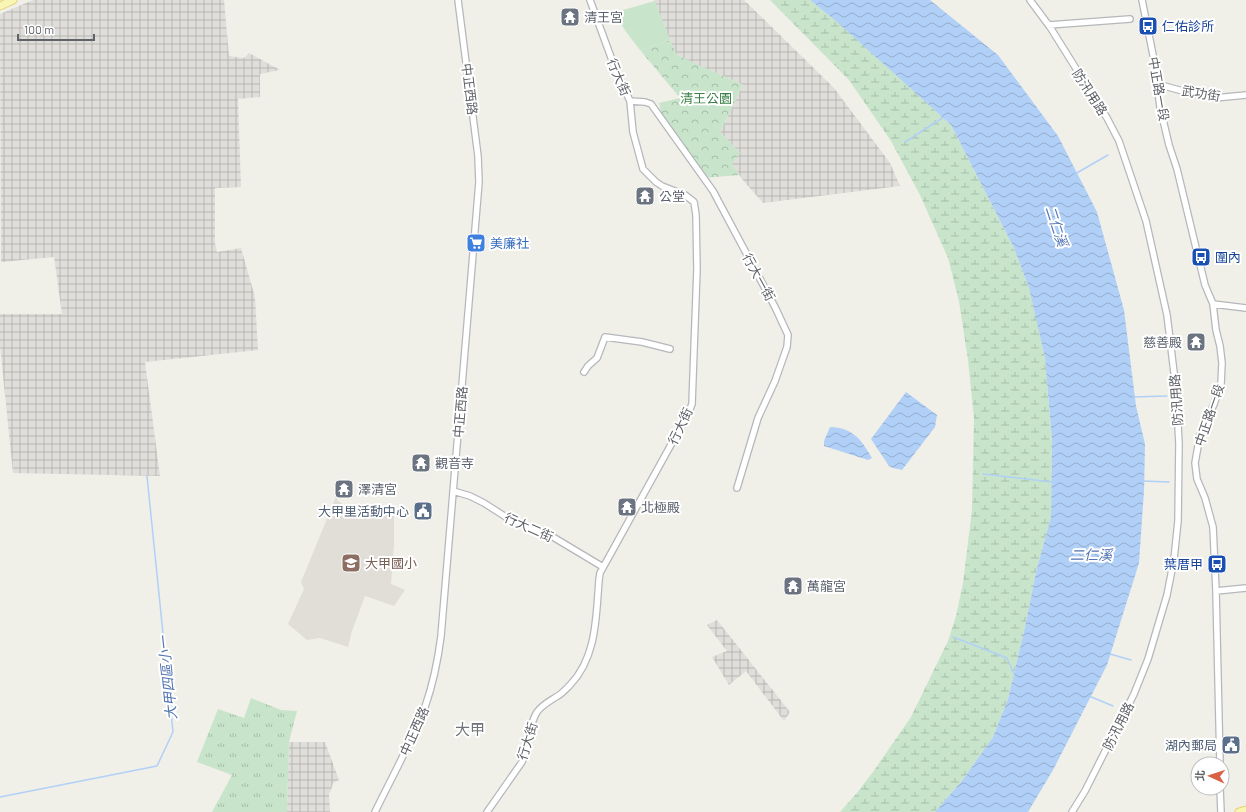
<svg xmlns="http://www.w3.org/2000/svg" width="1246" height="812" viewBox="0 0 1246 812" font-family="Barlow,'Noto Sans TC',sans-serif">
<style>
.industrial{fill:url(#industrial-grid)}
.education{fill:#e0ded7}
.grass{fill:url(#grass-tufts)}
.forest{fill:url(#forest-crowns)}
.wetland{fill:url(#wetland-marsh)}
.garden{fill:#c8e5cb}
.water{fill:url(#water-waves)}
.lines{fill:none;stroke-linecap:round;stroke-linejoin:round}
.stream{stroke:#b1d0f7;stroke-width:1.5}
.minor-casing{stroke:#b5b7bb;stroke-width:8}
.major-casing{stroke:#e5d26c;stroke-width:9}
.minor{stroke:#fff;stroke-width:5.5}
.major{stroke:#f8f5b5;stroke-width:7}
.labels{text-anchor:middle;dominant-baseline:central;stroke-width:4;stroke-linejoin:round;paint-order:stroke}
.worship-label{font-size:13px;fill:#5b616d;stroke:#fff;text-anchor:start}
.transit-label{font-size:13px;fill:#164399;stroke:#fff;text-anchor:start}
.street-label{font-size:13px;fill:#5f6267;stroke:#fff}
.park-label{font-size:13px;fill:#3d8048;stroke:#fff}
.shop-label{font-size:13px;fill:#366cbe;stroke:#fff;text-anchor:start}
.service-label{font-size:13px;fill:#4e5e75;stroke:#fff;text-anchor:end}
.education-label{font-size:13px;fill:#785e54;stroke:#fff;text-anchor:start}
.water-label{font-size:14px;font-style:italic;fill:#5174b2;stroke:#fff}
.quarter-label{font-size:15px;fill:#707479;stroke:#fff}
</style>
<defs>
<pattern id="industrial-grid" width="8" height="8" patternUnits="userSpaceOnUse"><rect width="8" height="8" fill="#dfdeda"/><path d="M0 4h8M4 0v8" fill="none" stroke="#b8b7b5"/></pattern>
<pattern id="grass-tufts" width="24" height="20" patternUnits="userSpaceOnUse"><rect width="24" height="20" fill="#c8e5cb"/><path d="M3 7l-1-3M5 7V3M7 7l1-3M15 17l-1-3M17 17v-4M19 17l1-3" fill="none" stroke="#a6bda9"/></pattern>
<pattern id="forest-crowns" width="20" height="18" patternUnits="userSpaceOnUse"><rect width="20" height="18" fill="#c8e5cb"/><path d="M2 6a3 3 0 1 1 6 0M12 15a3 3 0 1 1 6 0" fill="none" stroke="#a6bda9"/></pattern>
<pattern id="wetland-marsh" width="20" height="14" patternUnits="userSpaceOnUse"><rect width="20" height="14" fill="#c8e5cb"/><path d="M1 5h8M5 5V1M11 12h8M15 12V8" fill="none" stroke="#a6bda9"/></pattern>
<pattern id="water-waves" width="16" height="10" patternUnits="userSpaceOnUse"><rect width="16" height="10" fill="#b1d0f7"/><path d="M0 5q4-4 8 0t8 0" fill="none" stroke="#93accc"/></pattern>
</defs>
<rect width="100%" height="100%" fill="#f0efe8"/>
<path class="industrial" d="M33 0H224L229 56 244 58 249 53 280 70 260 74V97L238 99 241 187 215 188V243L217 252 241 248 255 297 258 350 145 362 160 476 13 473 0 346V314H62L54 257 1 262 0 14Z
M654 0H744L834 88 890 163 900 186 763 203 742 179 732 164 740 153 720 132 743 85 676 55Z
M717 620 790 712 784 721 746 671 729 685 712 657 727 651 707 625Z
M289 742H325L339 780 333 783 331 790 329 794 330 812H287Z"/>
<path class="education" d="M336 497 338 501 353 511 370 516 394 514V544L391 584 405 590 394 606 365 596 352 631 348 647 320 638 307 640 288 624 304 589 301 582Z"/>
<path class="grass" d="M251 698 281 710 297 711 289 742 287 812H212L232 775 197 762 218 709 244 718Z"/>
<path class="forest" d="M670 40 677 55 743 85 720 132 740 153 732 164 739 175 704 178 663 120 659 103 680 98 640 50Z"/>
<path class="wetland" d="M770 0H810L836 20 951 125 1014 248 1029 288 1037 321 1045 358 1052 440 1051 517 1036 572 1025 627 1008 699 993 737 961 782 935 812H840L856 794 873 772 911 717 948 641 956 616 963 583 972 510 974 418 968 360 959 301 948 258 920 195 891 141 849 80Z"/>
<path class="garden" d="M655 1 670 40 640 50C632 39 619 25 616 12Z"/>
<path class="water" d="M810 0H930L998 55 1058 136 1097 212 1124 310 1136 406 1145 444 1144 491 1139 563 1107 665 1053 770 1028 812H935L961 782 993 737 1008 699 1025 627 1036 572 1051 517 1052 440 1045 358 1029 288 1014 248 951 125 836 21Z
M906 392 937 415 935 427 902 470 893 468 889 466 871 439Z
M830 427C853 428 861 439 872 458L868 460 824 446V441Z"/>
<g class="lines">
<path class="stream" d="M905 142 944 117
M1075 174 1108 155
M1133 397 1167 396
M983 474 1052 482
M1143 481 1169 482
M953 637 1007 658 1014 674
M1110 654 1131 660
M1089 696 1113 706
M0 797 157 766 173 732 147 476"/>
<g class="minor-casing">
<path id="minor" d="M1030 0 1050 27 1107 118 1119 141 1146 221 1167 315 1176 389 1179 444 1178 521 1174 559 1167 595 1148 659 1134 694 1085 791 1072 812
M1142 0 1154 60 1160 107 1169 145 1177 169 1205 285 1213 304 1216 330 1220 346 1222 363 1221 384 1214 404 1200 435 1195 463 1197 479 1205 498 1213 527 1216 591 1220 764
M1049 25 1130 19
M1157 84 1190 93 1215 98 1246 95
M630 101 645 102 651 104 713 191 775 307 788 335 787 347 775 381 758 418 737 488
M1213 304 1246 308
M584 372 588 366 597 358 605 337 642 342 670 349
M453 491 470 496 484 503 509 519 553 537 603 567
M1216 591 1246 588
M1220 788 1221 812
M375 812C392 777 411 743 425 707 433 684 438 660 441 636L479 182 478 156 458 0
M487 812 522 762C529 746 528 726 537 712 542 705 550 701 556 697 562 694 566 689 570 685 597 657 596 616 599 580L600 573 688 414 692 404 697 269 696 215 694 202 685 195 662 186 656 182 643 169 633 132 630 101 616 71 590 0"/>
</g>
<g class="major-casing">
<path id="major" d="M0 6 13 0
M1239 812 1246 810"/>
</g>
<use href="#minor" class="minor"/>
<use href="#major" class="major"/>
</g>
<defs>
<g id="temple-square" transform="scale(1)"><rect x="-9" y="-9" width="18" height="18" rx="4" fill="#6b7280" stroke="#fff"/><path d="M0-6L5-2H3V0L6.5 2.5H4V6H1.5V3h-3V6H-4V2.5H-6.5L-3 0V-2H-5Z" fill="#fff"/></g>
<g id="bus-square" transform="scale(1)"><rect x="-9" y="-9" width="18" height="18" rx="4" fill="#1a4fb4" stroke="#fff"/><path d="M-5-6H5V4H4V6H2V4H-2V6H-4V4H-5ZM-3.5-4V0h7V-4ZM-3.5 1.2v1.5H-2V1.2ZM2 1.2v1.5H3.5V1.2Z" fill="#fff"/></g>
<g id="supermarket-square" transform="scale(1)"><rect x="-9" y="-9" width="18" height="18" rx="4" fill="#3f7fe0" stroke="#fff"/><path d="M-6-5.5h2.5l.6 2H6L4.5 2H-2.5L-4.4-4H-6ZM-1.5 3.2a1.3 1.3 0 1 0 .1 0ZM3 3.2a1.3 1.3 0 1 0 .1 0Z" fill="#fff"/></g>
<g id="civic-square" transform="scale(1)"><rect x="-9" y="-9" width="18" height="18" rx="4" fill="#5c6f8a" stroke="#fff"/><path d="M-.6-6.5H3V-4.5H.6V-3L4-1V1h2V6H-6V1h2V-1L-.6-3ZM-1.2 2.5V6h2.4V2.5Z" fill="#fff"/></g>
<g id="school-square" transform="scale(1)"><rect x="-9" y="-9" width="18" height="18" rx="4" fill="#8d6e63" stroke="#fff"/><path d="M0-5L7-2L0 1L-7-2ZM-4 1L0 2.5L4 1V4Q0 6-4 4Z" fill="#fff"/></g>
</defs>
<g fill-rule="evenodd">
<use href="#temple-square" x="570" y="17"/>
<use href="#bus-square" x="1148" y="26"/>
<use href="#temple-square" x="645" y="196"/>
<use href="#supermarket-square" x="476" y="243"/>
<use href="#bus-square" x="1201" y="257"/>
<use href="#temple-square" x="1196" y="342"/>
<use href="#temple-square" x="421" y="463"/>
<use href="#temple-square" x="344" y="489"/>
<use href="#temple-square" x="627" y="507"/>
<use href="#civic-square" x="423" y="511"/>
<use href="#school-square" x="351" y="563"/>
<use href="#bus-square" x="1217" y="564"/>
<use href="#temple-square" x="793" y="586"/>
<use href="#civic-square" x="1231" y="745"/>
</g>
<g class="labels">
<g class="worship-label">
<text x="584" y="17">清王宮</text>
<text x="659" y="196">公堂</text>
<text x="1182" y="342" text-anchor="end">慈善殿</text>
<text x="435" y="463">觀音寺</text>
<text x="358" y="489">澤清宮</text>
<text x="641" y="507">北極殿</text>
<text x="807" y="586">萬龍宮</text>
</g>
<g class="transit-label">
<text x="1162" y="26">仁佑診所</text>
<text x="1215" y="257">圍內</text>
<text x="1203" y="564" text-anchor="end">葉厝甲</text>
</g>
<g class="street-label">
<text transform="translate(619 77) rotate(67)">行大街</text>
<text transform="translate(470 89) rotate(83)">中正西路</text>
<text transform="translate(1159 89) rotate(80)">中正路一段</text>
<text transform="translate(1090 92) rotate(57)">防汛用路</text>
<text transform="translate(1201 93) rotate(9)">武功街</text>
<text transform="translate(759 277) rotate(61)">行大一街</text>
<text transform="translate(1176 400) rotate(-94)">防汛用路</text>
<text transform="translate(460 412) rotate(-85)">中正西路</text>
<text transform="translate(1209 415) rotate(-71)">中正路一段</text>
<text transform="translate(680 426) rotate(-64)">行大街</text>
<text transform="translate(529 527) rotate(24)">行大二街</text>
<text transform="translate(1118 726) rotate(-63)">防汛用路</text>
<text transform="translate(414 731) rotate(-66)">中正西路</text>
<text transform="translate(527 741) rotate(-73)">行大街</text>
</g>
<g class="park-label">
<text x="706" y="98">清王公園</text>
</g>
<g class="shop-label">
<text x="490" y="243">美廉社</text>
</g>
<g class="service-label">
<text x="409" y="511">大甲里活動中心</text>
<text x="1217" y="745">湖內郵局</text>
</g>
<g class="education-label">
<text x="365" y="563">大甲國小</text>
</g>
<g class="water-label">
<text transform="translate(1057 226) rotate(72)">二仁溪</text>
<text x="1091" y="554">二仁溪</text>
<text transform="translate(167 678) rotate(-96)">大甲四區小一</text>
</g>
<g class="quarter-label">
<text x="470" y="729">大甲</text>
</g>
</g>
<g transform="translate(1210 776) rotate(273)"><circle r="19" fill="#ffffff" stroke="#bfc0c2"/>
<path d="M0-3L7 15L0 10L-7 15Z" fill="#da6244"/>
<text y="-6" font-size="11" font-weight="bold" text-anchor="middle" fill="#5f6267">北</text>
</g>
<path d="M18 34v6h76v-6" fill="none" stroke="#5f6267" stroke-width="2"/>
<text x="24" y="34" font-size="12" fill="#5f6267" stroke="#ffffff" stroke-width="3" paint-order="stroke">100 m</text>
</svg>
